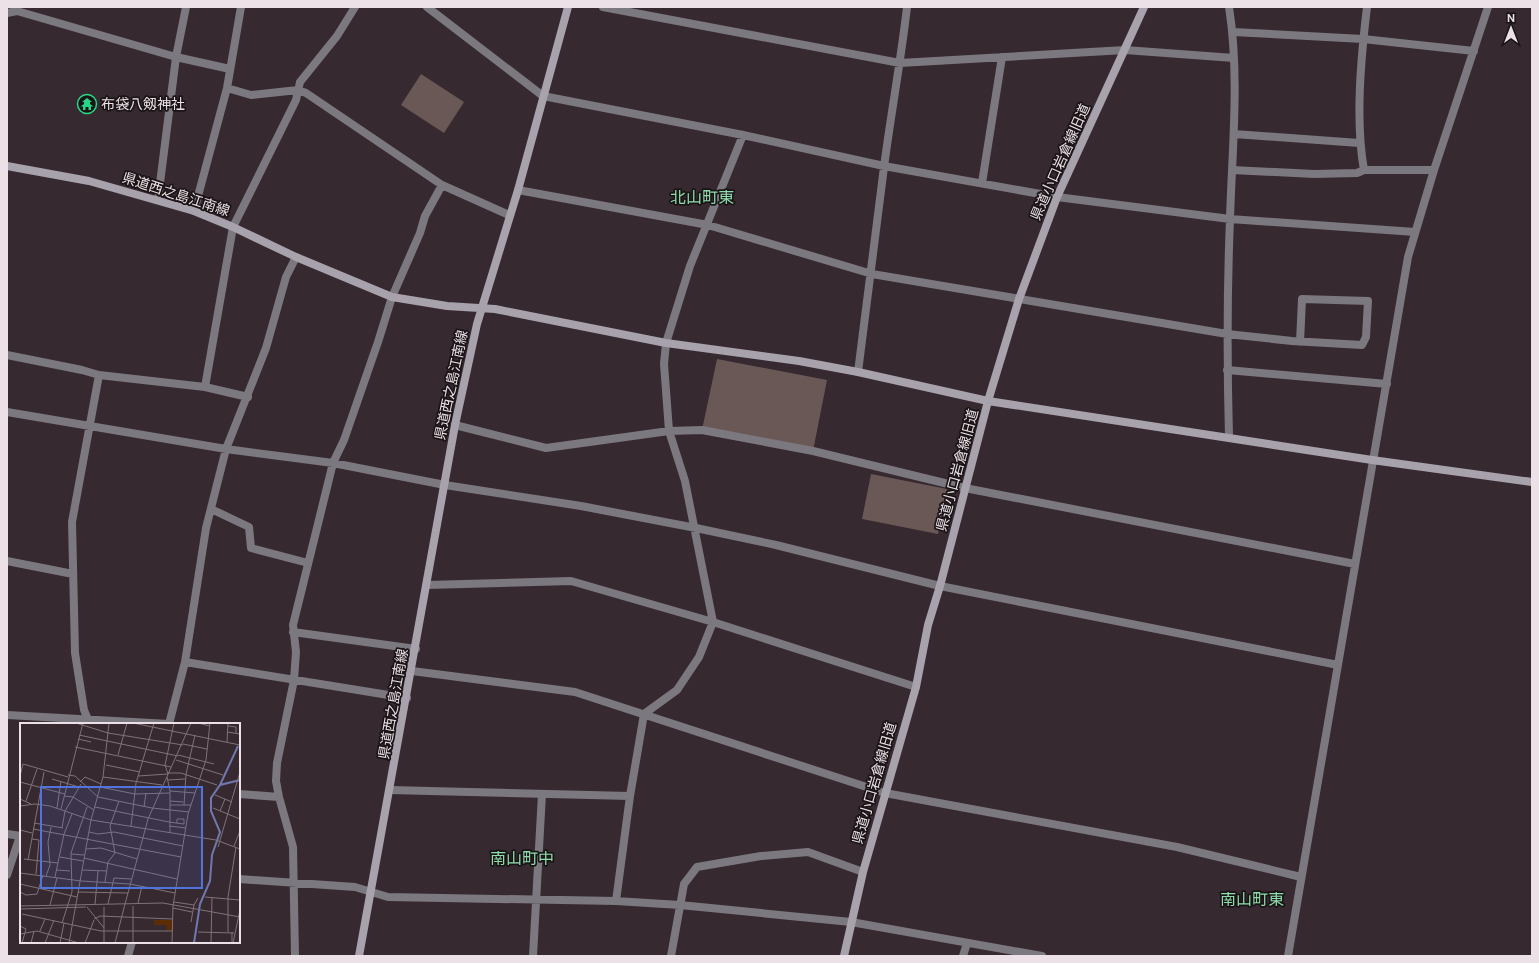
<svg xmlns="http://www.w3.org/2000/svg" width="1539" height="963" viewBox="0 0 1539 963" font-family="'DM Sans','Noto Sans JP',sans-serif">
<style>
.building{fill:#6a5857}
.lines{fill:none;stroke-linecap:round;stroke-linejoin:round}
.street{stroke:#7c787f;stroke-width:8}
.secondary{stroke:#a8a2ad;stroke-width:8}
.labels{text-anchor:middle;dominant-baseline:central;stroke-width:3.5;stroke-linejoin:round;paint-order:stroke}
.poi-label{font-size:14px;fill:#ebe1e6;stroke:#1a1417;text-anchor:start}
.street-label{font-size:14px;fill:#ebe1e6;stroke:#1a1417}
.quarter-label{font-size:16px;fill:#8fdbac;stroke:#1a1417}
.inset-river{fill:none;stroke:#7078b0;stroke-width:2}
.inset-road{fill:none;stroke:#7f7379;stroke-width:1}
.view{fill:#5073dc;fill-opacity:0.15;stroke:#5073dc;stroke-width:2}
.inset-edge{fill:none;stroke:#ebe1e6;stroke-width:2}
</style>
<rect width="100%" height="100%" fill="#372930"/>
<path class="building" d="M421 74 464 102 444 133 401 105Z
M717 359 827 380 813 451 702 430Z
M871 474 947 489 938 534 862 519Z"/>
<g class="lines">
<path class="street" d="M427 7 543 96 743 135 884 166 1057 197 1230 219 1415 232
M603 7 900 63 1125 50 1234 58
M7 13 17 11 176 57 230 69
M1233 32 1363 39 1474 51
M227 88 251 95 298 90 306 93 442 185 509 215
M1234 134 1359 143
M1232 170 1314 174 1357 173 1364 170H1434
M1364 170C1355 121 1361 57 1367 7
M982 183 1002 57
M518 190 708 225 872 274 1227 334 1292 341 1362 345 1366 337 1368 301 1302 299 1300 342
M158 199 176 57 186 7
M194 211 227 88 241 7
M7 355 82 370 99 375 205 387 248 397
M1227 370 1387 384
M858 372C867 304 875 235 884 167 891 113 901 60 907 7
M205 387 233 227 296 100 300 82 337 36 355 7
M7 412 226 449 333 463 445 485 581 506 696 528 776 545 940 586 1338 665
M455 425 546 448 669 431 702 430 813 451 965 488 1355 564
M1229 437C1227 364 1227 292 1230 219 1232 149 1240 77 1229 7
M211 509 249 527 251 548 308 563
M7 561 73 574
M427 585 571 581 713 622 916 687
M293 632 416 649
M185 662 407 698
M412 671 575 692 885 793 1177 847 1301 877
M7 715 169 724
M90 724 84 710 75 653 72 522 99 375
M169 724 185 662 206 528 226 449 266 348 286 277 296 257
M390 790 630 796
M239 794 279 797
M7 834 21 836
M7 875 20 836
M239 879 355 887 388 897 616 901 680 905 851 922 1042 956
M616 901 630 796 644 714 677 690 699 657 713 622 685 481 669 431 664 364 666 343 690 266 743 135
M128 956 132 942
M295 956 293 847 279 797 276 781 277 763 294 680 296 652 293 625 333 463 344 440 378 342 392 297 420 233 425 216 442 185
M533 956 542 794
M671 956 684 884 697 867 761 856 808 852 863 872
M963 956 967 943
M1288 956 1408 257 1434 170 1488 7"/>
<path class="secondary" d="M7 166 89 181 194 211 233 227 296 257 392 297 447 306 495 309 666 343 799 361 858 372 988 401 1372 460 1532 482
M359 956 455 425 477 324 518 190 568 7
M844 956 863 872 916 687 928 625 940 586 988 401 1019 299 1057 197 1144 7"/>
</g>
<defs>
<g id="temple-ring" transform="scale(1)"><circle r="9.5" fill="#1a1417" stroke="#26d886" stroke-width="1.5"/><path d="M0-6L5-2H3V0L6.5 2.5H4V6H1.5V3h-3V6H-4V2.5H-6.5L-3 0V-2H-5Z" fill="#26d886"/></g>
</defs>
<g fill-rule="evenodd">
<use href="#temple-ring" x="87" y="104"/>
</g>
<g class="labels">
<g class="poi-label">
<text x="101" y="104">布袋八剱神社</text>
</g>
<g class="street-label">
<text transform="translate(1060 162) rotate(-66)">県道小口岩倉線旧道</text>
<text transform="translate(176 194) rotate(18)">県道西之島江南線</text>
<text transform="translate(451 385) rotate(-78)">県道西之島江南線</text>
<text transform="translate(957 470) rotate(-75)">県道小口岩倉線旧道</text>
<text transform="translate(393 704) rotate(-80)">県道西之島江南線</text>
<text transform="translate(874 783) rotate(-74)">県道小口岩倉線旧道</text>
</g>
<g class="quarter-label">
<text x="702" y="197">北山町東</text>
<text x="522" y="858">南山町中</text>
<text x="1252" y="899">南山町東</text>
</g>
</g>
<g transform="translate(20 723)">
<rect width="220" height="220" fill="#372930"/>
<path d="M134 197H152V207L147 208 146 202H134Z" fill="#5b2c06"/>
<path class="inset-river" d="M200 62 218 23M174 220 180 181 190 158 192 132 200 109 191 88V75L200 62 220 57"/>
<path class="inset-road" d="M56 0 88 10 163 22M89 0 83 54 71 97 196 117 220 126M113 0 220 22M178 0 190 3M208 3 216 4V10M207 9 220 11M59 12 158 33M58 16 71 19M207 19 208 0M163 21 187 26M55 24 151 44M98 32 107 0M158 32 194 41M156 37 203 52M86 42 120 49M148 50H161L197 62M48 52 55 53 78 74 132 85 169 89M0 53 3 41 48 54M118 53 148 51 145 42 154 0M83 54 142 62M147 54 150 68V110M32 56 59 64M148 57 165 56M0 59 45 71M60 59 65 54 81 61M80 64 115 71 150 70M150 68 175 70M195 72 212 79M44 73 53 74 74 87M0 76 11 81M6 78 17 46M150 78 163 79M150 82H171M164 82 166 51 175 12M0 83 15 81 30 83 71 97 49 220M75 84 149 99 156 100 164 101V96H157V100M124 84 126 70M37 85 41 58M193 85 220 96M41 86 63 0M200 88 205 76M14 100 43 105M111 103 116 60 134 0M149 103 166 105M42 105 45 88 61 61M13 106 161 134M0 107 12 110M69 109 78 111 94 109 163 123M12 116 19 117 16 151M214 123 220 108M198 124 220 49M66 126 81 125 117 136M51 131 64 132M40 134 63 138M64 135 157 156M4 136 38 140M8 137 24 49M0 142V159M37 147 50 148M62 147 87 148M0 150 61 158 110 161 155 170M26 153 30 142 28 119 31 104M35 154 44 111 52 91M85 159 88 139 95 130 90 103 99 78M0 161 57 174M0 169 6 172 17 171 23 152M58 169 108 170M185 174 220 177M154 179 174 182M118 180 122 163M75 181 78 148M88 181 94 155 111 156M105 181 128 96 171 0M30 182 37 155M0 183 143 180 220 194M67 184 84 205M153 185 172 189M0 186 66 184M2 191 81 208H153M74 196 80 193 153 196M171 199 174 182 178 175M42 200 52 169 51 130 67 84M0 203 6 206 2 220M20 208 25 196M178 209 214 210M208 209V174L216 124M0 211 17 208 59 220M11 220 14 208M25 220 34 197M40 220 44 200M65 220 74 197M84 220V184M95 220 105 181M113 220V183M152 220 153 183 168 91 186 37 190 0M191 220 192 174M201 220H212V209M213 220 220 187"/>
<path class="view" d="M21 64H182V165H21Z"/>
<rect width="220" height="220" class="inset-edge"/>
</g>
<rect width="1539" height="963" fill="none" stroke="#ebe1e6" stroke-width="16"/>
<g transform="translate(1511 28)" stroke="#1a1417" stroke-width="3" paint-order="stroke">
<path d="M0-3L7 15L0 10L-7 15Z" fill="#ebe1e6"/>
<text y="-6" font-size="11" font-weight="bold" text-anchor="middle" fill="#ebe1e6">N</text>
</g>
</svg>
